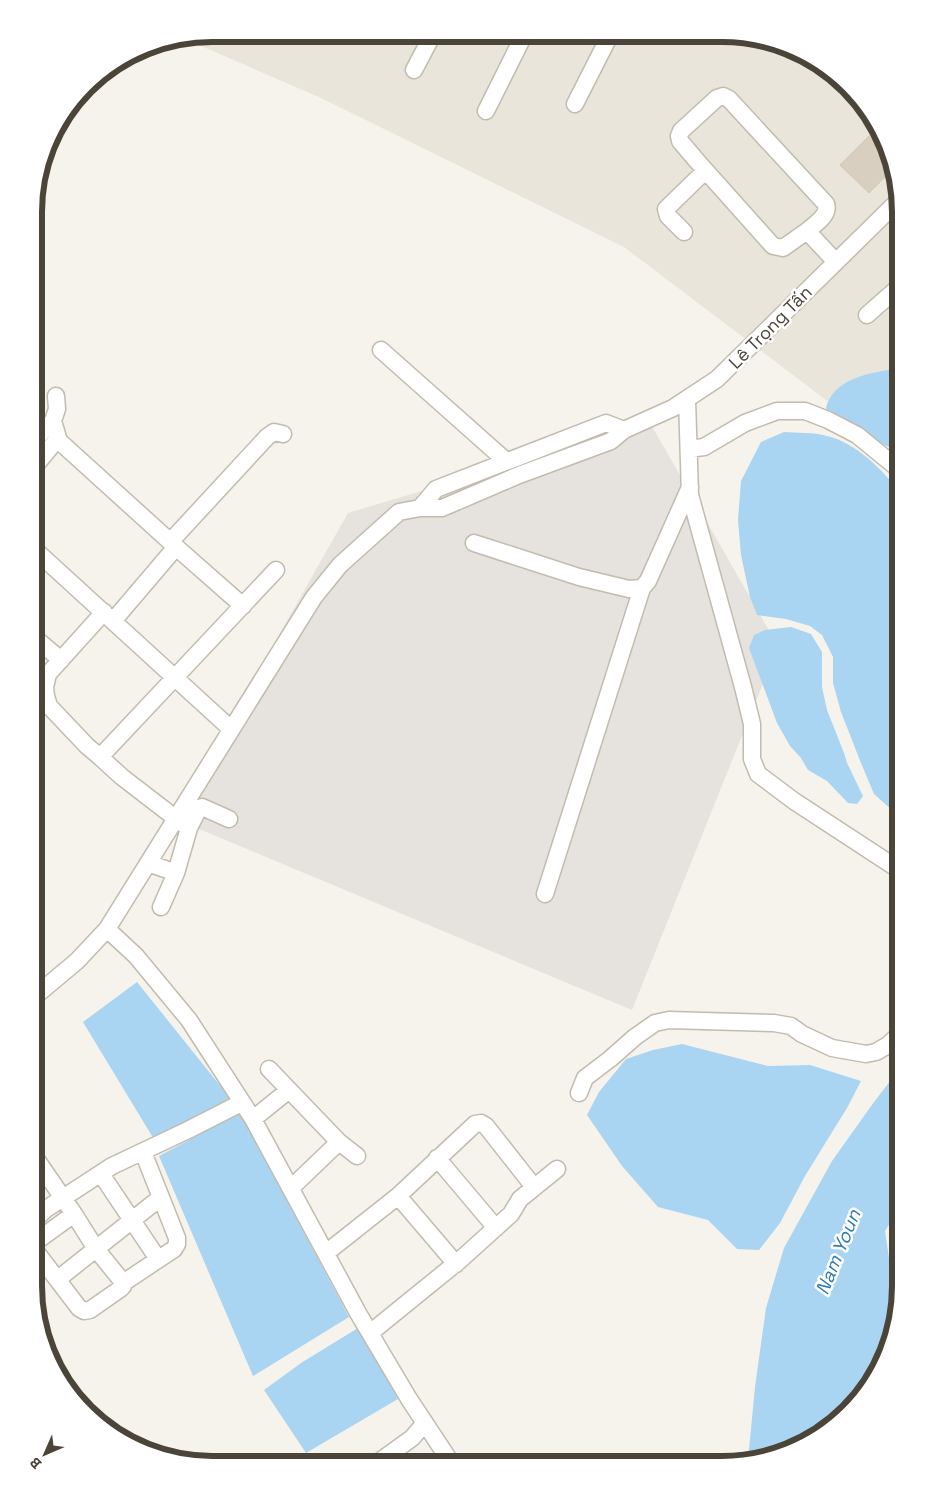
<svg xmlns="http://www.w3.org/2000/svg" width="935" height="1499" viewBox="0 0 935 1499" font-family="'Space Grotesk',sans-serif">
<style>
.residential{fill:#eae5da}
.industrial{fill:#e6e2dd}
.water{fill:#a9d4f2}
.building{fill:#d8cfc1;stroke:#d3c7b4}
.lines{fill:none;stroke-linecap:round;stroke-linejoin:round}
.minor-casing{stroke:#c2bbae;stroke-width:19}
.minor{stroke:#fff;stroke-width:16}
.labels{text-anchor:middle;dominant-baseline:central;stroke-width:5;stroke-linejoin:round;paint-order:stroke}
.street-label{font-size:18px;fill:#4b4439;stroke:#fff}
.water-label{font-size:19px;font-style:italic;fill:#2e7ab2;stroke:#fff}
.rim{fill:none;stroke:#4b4439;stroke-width:6}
</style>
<rect width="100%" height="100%" fill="#f6f3ec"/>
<path class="residential" d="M213 34 746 35 832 71 888 144 901 213V393L855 422 624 247 321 98 185 39Z"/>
<path class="industrial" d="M650 423 778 646 632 1010 175 819 348 513Z"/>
<path class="water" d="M901 368V453L833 420C826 413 824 408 829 400 842 375 877 372 901 368Z
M784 432C797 433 813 432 827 436 857 443 882 470 901 493V818L874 794 861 763 841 712 833 683V657L822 635 810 626 786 619 757 615 750 597 741 555 738 520 741 481 761 442Z
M791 627 811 634 822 652V687L827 710 844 753 847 763 863 796 857 804 848 803 827 781 808 770 801 758 790 746 777 723 749 648 754 635 765 630Z
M137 982 230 1098 155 1141 83 1022Z
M682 1044 768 1066 810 1065 861 1081 847 1108 805 1176 780 1223 759 1250 737 1249 708 1220 658 1207 622 1166 587 1115 599 1092 626 1059 653 1050Z
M901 1067V1205L885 1231 892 1279 900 1301 892 1344 864 1395 791 1452 748 1460 755 1387 766 1308 784 1248 832 1161 874 1102Z
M240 1113 349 1317 253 1376 159 1156Z
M358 1328 398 1399 306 1453 264 1390 301 1363Z"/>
<path class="building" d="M876 129 888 144 893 169 869 193 840 165Z"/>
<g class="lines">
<g class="minor-casing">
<path id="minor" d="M414 70 433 34
M575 104 609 37
M486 111 524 35
M807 231 783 248 773 246 697 161 680 141 679 136 681 131 717 98 723 96 729 99 826 204C830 215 815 224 807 231L836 262
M684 232 668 216 666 209 705 171
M867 315 901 285
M381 350 506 461
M56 396 57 409 53 421 59 441
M687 399 690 495 743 687 752 724V759L758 774 794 801 901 871
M35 439 53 421
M689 449 704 447 745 423 777 411H805L828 420 857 435 901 471
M35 466 54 443 59 441 176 547 243 606
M420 508 436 489 606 423 624 430
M170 542 267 437 274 432 283 434
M474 543 579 577 629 589 642 588 648 581 690 487
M35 550 231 729
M113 621 176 547
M35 638 61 660
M48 674 45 687 46 696 49 706 87 746 100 757 276 570
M40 683 104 612
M100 757 122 777 183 824
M148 863 176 873
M545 894 642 588
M161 907 176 873 189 828 199 808 202 807 229 819
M107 929 136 956 189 1020 253 1119 358 1313 409 1399 452 1464
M34 997 77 961 107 929 314 597 340 565 399 512 420 508H442L519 475 611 441 624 430 673 408 717 379 899 200
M269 1069 339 1142 357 1156
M579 1093 585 1078 610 1059 635 1037 655 1023 669 1020 774 1023 791 1026 802 1034 832 1048 866 1054 876 1052 888 1045 901 1033
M253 1119 289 1090
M437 1158 496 1228
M101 1174 158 1259
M291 1188 339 1142
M398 1196 456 1264
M34 1220 46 1209 112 1166 188 1130 241 1103
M34 1243 74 1214
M34 1249 79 1308 84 1311 90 1310 120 1289 123 1286 122 1281 96 1249 74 1214 34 1156
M326 1253 398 1196 475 1124 481 1123 486 1126 534 1187
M58 1279 160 1198
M123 1283 174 1249 177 1244V1238L143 1152
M370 1333 460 1260 511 1214 520 1199 557 1169
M376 1464 412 1438 425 1423"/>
</g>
<use href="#minor" class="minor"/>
</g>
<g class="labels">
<g class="street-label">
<text transform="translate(770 327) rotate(-45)">Lê Trọng Tấn</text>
</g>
<g class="water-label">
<text transform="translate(838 1252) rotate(-68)">Nam Youn</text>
</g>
</g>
<path d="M0 0H935V1499H0ZM212 42H722A170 170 0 0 1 892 212V1286A170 170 0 0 1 722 1456H212A170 170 0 0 1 42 1286V212A170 170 0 0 1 212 42Z" fill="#fff" fill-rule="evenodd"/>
<path class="rim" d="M212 42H722A170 170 0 0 1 892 212V1286A170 170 0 0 1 722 1456H212A170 170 0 0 1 42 1286V212A170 170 0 0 1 212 42Z"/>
<g transform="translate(45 1454) rotate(225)" stroke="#ffffff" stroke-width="4" paint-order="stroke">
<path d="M0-4L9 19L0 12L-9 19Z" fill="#4b4439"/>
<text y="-8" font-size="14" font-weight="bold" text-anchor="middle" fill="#4b4439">B</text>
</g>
</svg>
